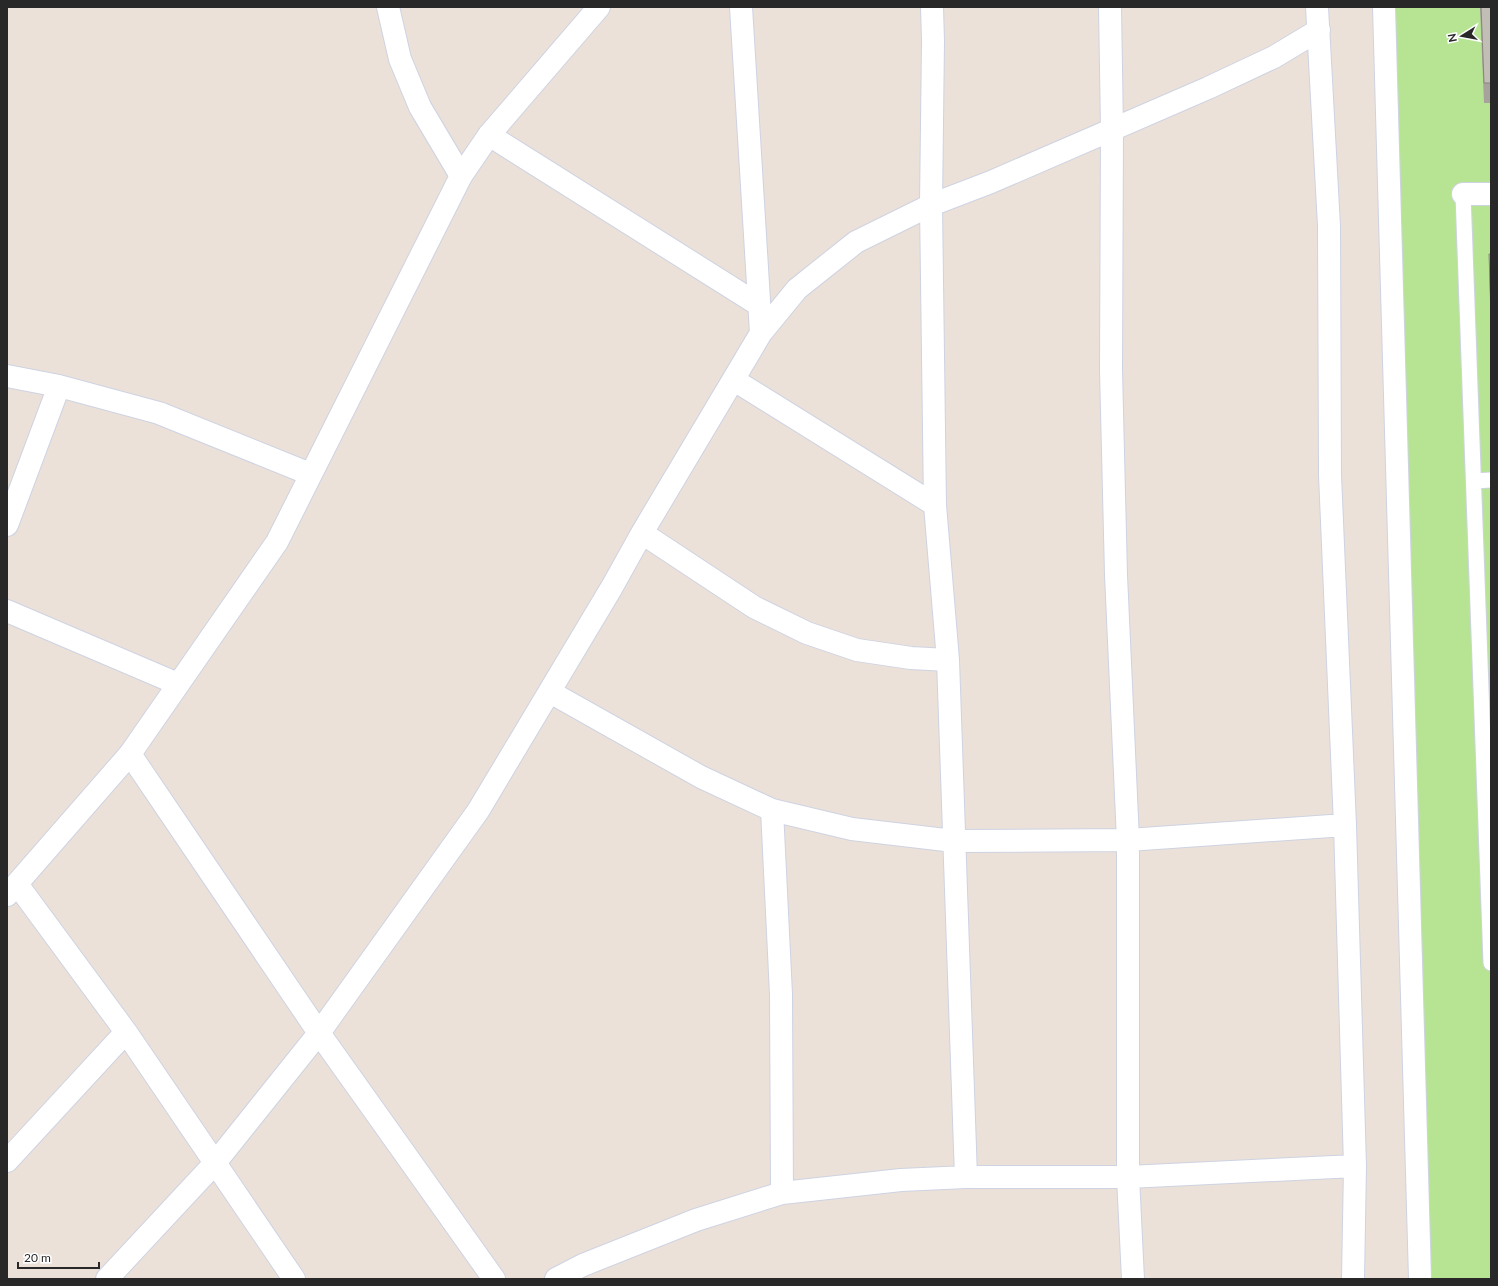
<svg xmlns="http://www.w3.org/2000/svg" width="1498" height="1286" viewBox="0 0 1498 1286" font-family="Lato,sans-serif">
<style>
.green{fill:#b6e493}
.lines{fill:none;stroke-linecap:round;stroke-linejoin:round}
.lane-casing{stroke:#ced3e2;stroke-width:17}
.street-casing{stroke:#ced3e2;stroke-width:24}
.secondary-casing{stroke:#ced3e2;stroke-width:24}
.lane{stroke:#fff;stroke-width:15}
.street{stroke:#fff;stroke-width:22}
.secondary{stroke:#fff;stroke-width:22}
.wall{fill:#a7a39c}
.building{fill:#c2bdb5;stroke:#88847f}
</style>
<rect width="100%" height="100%" fill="#ebe1d9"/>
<path class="green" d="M1384 7H1491V1279H1420Z"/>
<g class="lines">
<g class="lane-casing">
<path id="lane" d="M1463 194 1491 963
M1474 481 1491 480"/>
</g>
<g class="street-casing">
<path id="street" d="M388 7 400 59 420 107 461 176
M741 7 761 333
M932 7 933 41 931 205 935 505 948 660 966 1177
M1110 7 1112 130 1111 370 1116 575 1128 840V1177L1133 1279
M1317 7 1329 226 1330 475 1345 825 1355 1166 1353 1279
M489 135 759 305
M1463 194H1491
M7 376 59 386 159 413 310 474
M734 380 935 505
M7 525 59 386
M642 533 754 607 807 633 857 650 911 658 948 660
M7 611 178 684
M550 692 701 777 772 810 852 829 954 841 1128 840 1345 825
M130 754 319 1033 494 1279
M772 810 781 994 782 1193
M17 884 126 1032 294 1279
M7 1161 126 1032
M107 1279 215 1163 319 1033 478 811 612 587 642 533 761 333 797 289 856 242 931 205 991 182 1208 88 1274 57 1319 30
M556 1279 583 1265 696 1220 782 1193 901 1180 966 1177H1128L1355 1166"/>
</g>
<g class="secondary-casing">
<path id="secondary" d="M1384 7 1420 1279
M7 895 130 754 277 542 461 176 489 135 599 7"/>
</g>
<use href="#lane" class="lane"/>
<use href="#street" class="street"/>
<use href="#secondary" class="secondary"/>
</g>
<path class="wall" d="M1480 7H1491V103H1484Z
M1489 254H1491V328L1489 274Z"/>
<path class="building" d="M1481 7H1491V83H1484Z
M1489 254H1491V309Z"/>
<rect width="1498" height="1286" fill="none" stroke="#282828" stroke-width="16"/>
<g transform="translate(1462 36) rotate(259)" stroke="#ffffff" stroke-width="3" paint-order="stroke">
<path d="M0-3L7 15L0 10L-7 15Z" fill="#282828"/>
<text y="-6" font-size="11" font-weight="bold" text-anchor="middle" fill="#282828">N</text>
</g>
<path d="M18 1262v6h81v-6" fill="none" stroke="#282828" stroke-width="2"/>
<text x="24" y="1262" font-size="12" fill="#282828" stroke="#ffffff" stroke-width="3" paint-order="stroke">20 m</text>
</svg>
